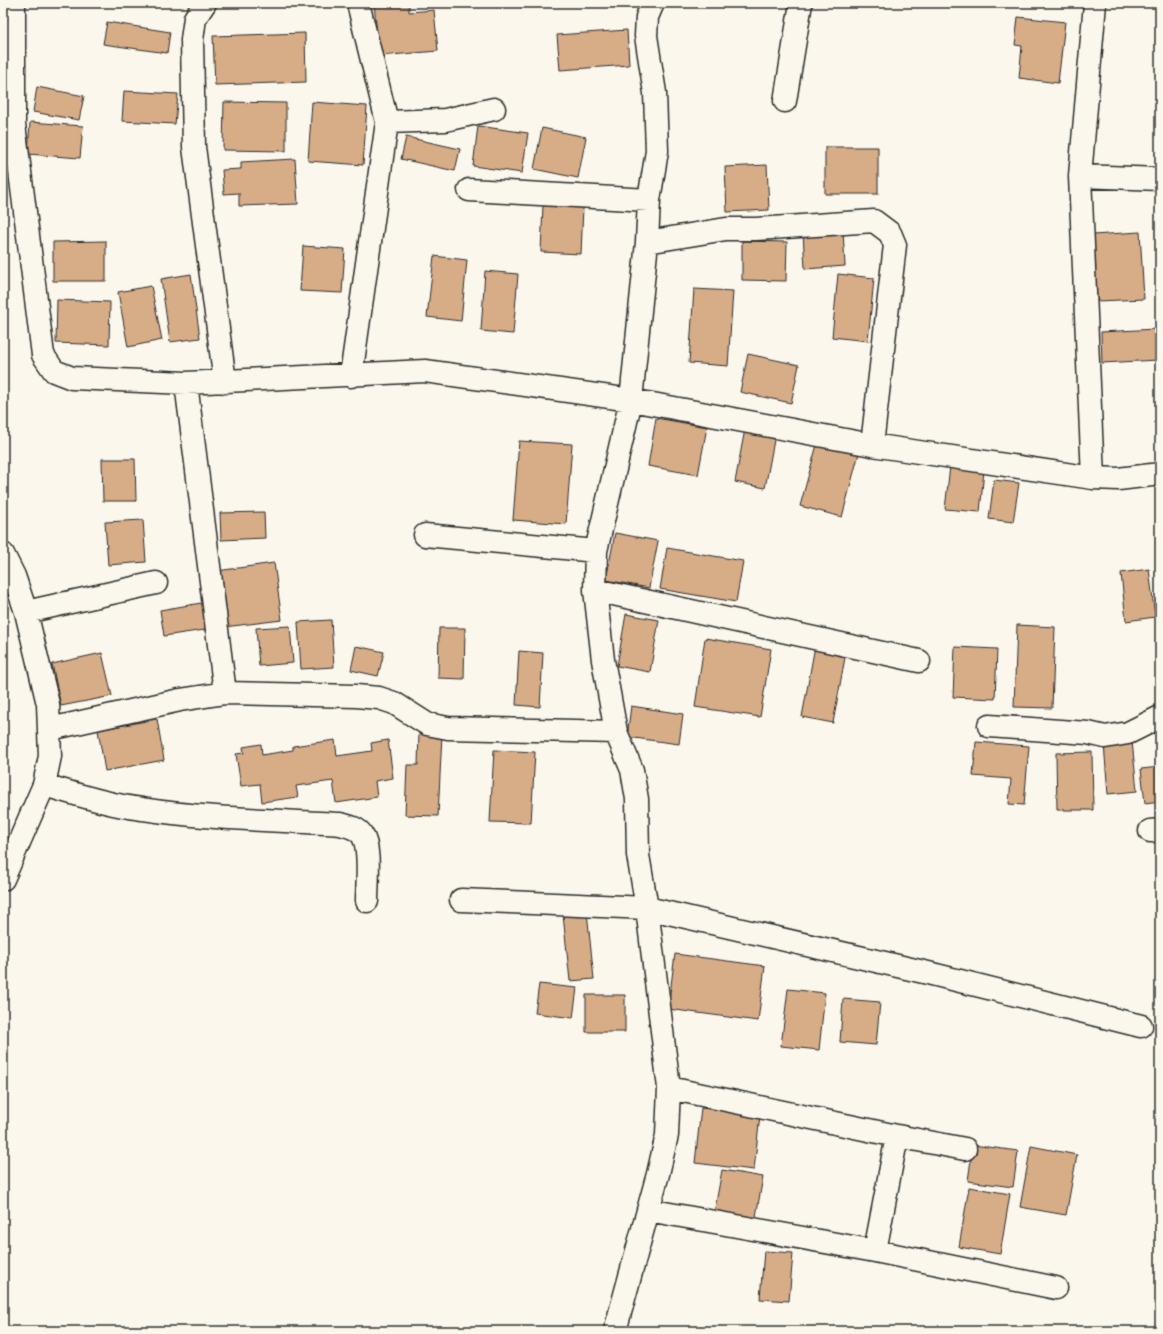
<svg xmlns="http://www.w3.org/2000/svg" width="1163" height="1334" viewBox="0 0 1163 1334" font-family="'Architects Daughter',sans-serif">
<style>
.building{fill:#d7ad88;stroke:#2b2b2b}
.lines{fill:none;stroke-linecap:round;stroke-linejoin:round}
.minor-casing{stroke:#2b2b2b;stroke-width:25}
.minor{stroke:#fbf7ec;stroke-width:22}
</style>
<rect width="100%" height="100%" fill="#fbf7ec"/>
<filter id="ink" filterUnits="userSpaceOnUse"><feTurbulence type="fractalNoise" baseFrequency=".025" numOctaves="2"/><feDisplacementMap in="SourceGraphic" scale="8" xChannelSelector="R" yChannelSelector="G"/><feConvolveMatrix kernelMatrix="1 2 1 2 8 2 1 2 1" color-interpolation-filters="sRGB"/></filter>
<g filter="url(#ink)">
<path class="building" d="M374 3H409V12L434 10 438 51 379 56Z
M1018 17 1065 22 1058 83 1019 78 1022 46 1015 45Z
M107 22 170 32 167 53 103 44Z
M627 30 629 65 560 70 557 35Z
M305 33 306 82 215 85 213 36Z
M37 87 84 96 79 120 33 112Z
M124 91 178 94 175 124 122 121Z
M224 102 286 103V151L223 150Z
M312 102 367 106 363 165 308 161Z
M30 122 83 126 80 158 28 154Z
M478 126 528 133 522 173 473 166Z
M542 128 586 137 578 178 534 169Z
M406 137 460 149 455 171 401 159Z
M825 147H878V194H825Z
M295 159 298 204 239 206V193L224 194 222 170 241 169V162Z
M767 165 769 210 727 212 725 167Z
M543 205 583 207 581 254 541 252Z
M843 230 845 266 805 269 803 232Z
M1140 232 1144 299 1097 301 1093 235Z
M106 241V281H53V242Z
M742 241 787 242 786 281 742 280Z
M303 246 345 249 342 293 300 291Z
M434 256 467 260 461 321 427 317Z
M485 271 518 274 513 334 481 331Z
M191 274 200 338 170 342 161 279Z
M838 274 874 278 868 341 832 337Z
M151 286 162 340 128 347 118 292Z
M694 289 733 291 728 366 689 363Z
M57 300 110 302 109 345 56 343Z
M1156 329 1158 360 1102 363 1101 332Z
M748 354 799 365 791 403 740 392Z
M656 418 707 427 698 475 648 466Z
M745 429 775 435 765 488 735 482Z
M519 441 572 444 566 524 513 520Z
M818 441 859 453 842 517 800 506Z
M102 459H135L136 501H103Z
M950 466 984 470 980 512 945 509Z
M994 480 1019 483 1013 522 989 519Z
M264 512 265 538 221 540 220 513Z
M143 520 146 562 108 565 105 522Z
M615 533 658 541 649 588 606 580Z
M667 548 743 561 736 602 660 589Z
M274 563 282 620 224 627 217 571Z
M1149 569 1155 617 1126 621 1121 573Z
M207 602 211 629 164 636 160 610Z
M626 614 659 620 650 672 617 666Z
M331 620 334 667 301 669 298 622Z
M1017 625 1055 627 1052 708 1014 707Z
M290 626 293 663 259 666 256 628Z
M439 628H465L464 679 438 678Z
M705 638 771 649 760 717 695 707Z
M356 646 384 652 378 676 351 670Z
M815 646 846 652 833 723 802 717Z
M955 647 997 649 995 699 953 697Z
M519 651 543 653 540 707 516 705Z
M102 653 112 696 61 706 52 664Z
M631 706 683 714 679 744 627 737Z
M157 719 164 760 105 771 98 730Z
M419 733 442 734 438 816 405 815 407 765H418Z
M335 740 337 756 372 751 371 743 388 740 393 778 375 781 377 797 336 803 333 781 296 786 298 797 262 802 260 784 241 786 236 754 244 753 243 747 261 744 262 755 293 750V746Z
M1132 741 1137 791 1108 794 1104 744Z
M976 742 1029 746 1024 805 1009 804 1011 779 973 776Z
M494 750 535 752 531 823 490 822Z
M1092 752 1093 810H1057L1056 753Z
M1160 767V801L1145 803 1141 769Z
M1157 841H1160V874H1158Z
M587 912 594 979 570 981 563 915Z
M675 954 765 966 758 1021 668 1009Z
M539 984 577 988 573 1018 535 1013Z
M788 989 825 993 819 1050 781 1046Z
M586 995H625V1032H586Z
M843 999 880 1002 876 1045 840 1042Z
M701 1108 760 1115 754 1170 695 1163Z
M973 1145 1018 1151 1013 1187 968 1181Z
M1031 1146 1077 1155 1066 1215 1020 1207Z
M722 1170 763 1177 755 1222 714 1214Z
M969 1187 1010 1194 1000 1254 959 1247Z
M764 1251 793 1253 789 1301 760 1299Z"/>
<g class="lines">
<g class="minor-casing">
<path id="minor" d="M14 3V124L43 355 54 371 72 378 186 383 425 371 631 400 872 445 1093 478 1118 479 1160 474
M205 3 195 18 192 40 194 147 225 382
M358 3 387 122
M785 101 801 3
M1080 176 1160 179
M469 190 649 200
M647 242 726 229H756L874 221 890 233 895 245 872 445
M351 376 387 122 445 120 494 109
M186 383 225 693
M1093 478 1080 176 1095 3
M425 535 596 551
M3 554 14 576 26 612 48 704 50 756 44 785 3 879
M595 590 919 661
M26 612 156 583
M989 726 1088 733 1105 737 1128 733 1160 717
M50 729 180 700 225 693 356 696 379 698 394 703 427 724 448 728 616 732
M44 785C76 794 109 805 142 809 207 819 274 820 340 824 347 826 357 827 362 835 371 847 367 885 367 901
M1150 831 1160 830
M461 900 647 908 928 973 1141 1026
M669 1088 897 1136 965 1149
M648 1210 875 1251 1056 1288
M875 1251 897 1136
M615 1331 658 1174 667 1135 669 1088 647 908 638 855 637 799 632 770 616 732 603 660 595 590 596 551 631 400 647 242 649 200 657 151 655 93 646 36 647 17 653 3"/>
</g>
<use href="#minor" class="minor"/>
</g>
</g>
<rect width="1163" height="1334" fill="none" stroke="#fbf7ec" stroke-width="16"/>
<rect x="8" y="8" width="1147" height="1318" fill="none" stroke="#2b2b2b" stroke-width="1.5" filter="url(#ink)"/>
</svg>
